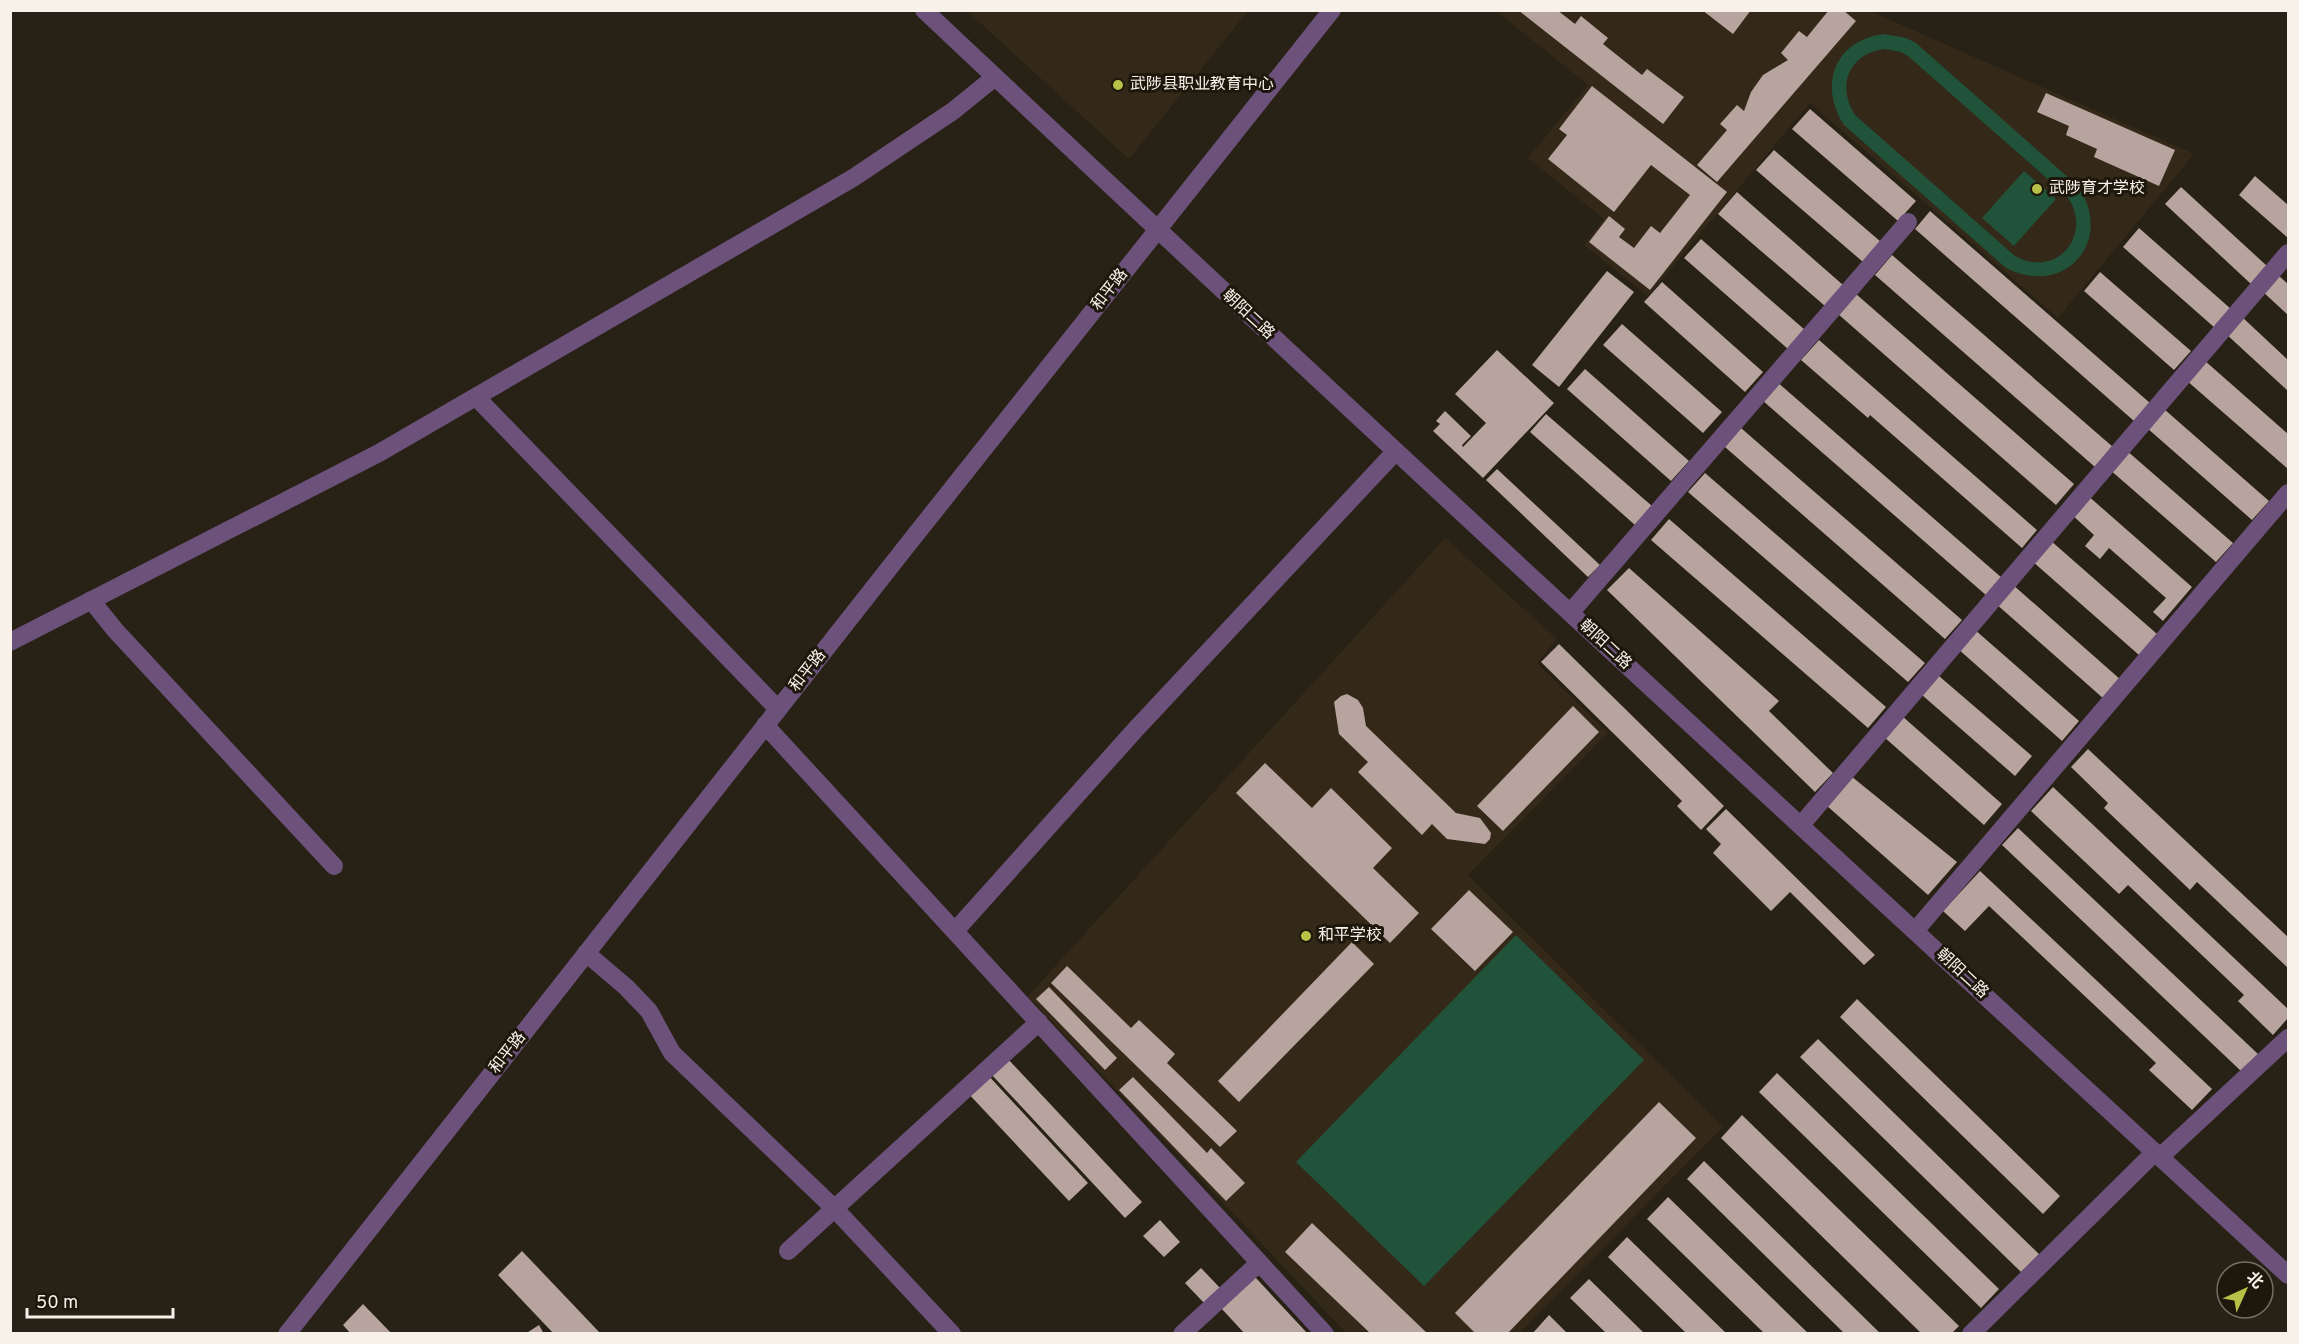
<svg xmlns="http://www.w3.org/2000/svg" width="2299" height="1344" viewBox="0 0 2299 1344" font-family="Overpass,'Noto Sans SC',sans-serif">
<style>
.built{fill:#342918}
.green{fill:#21533b;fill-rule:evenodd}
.building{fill:#b7a49f}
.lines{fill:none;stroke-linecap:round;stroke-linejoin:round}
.minor{stroke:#6c527b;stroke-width:18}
.poi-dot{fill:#b8c147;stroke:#1e170c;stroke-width:2}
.labels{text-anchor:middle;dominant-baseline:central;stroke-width:6;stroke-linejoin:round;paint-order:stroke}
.poi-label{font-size:16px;fill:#f7f1ea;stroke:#1e170c;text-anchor:start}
.street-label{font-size:16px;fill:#f7f1ea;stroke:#1e170c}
</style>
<rect width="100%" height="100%" fill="#282115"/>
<path class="built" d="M967 11H1248L1129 159Z
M1496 11H1870L2194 154 2058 318 1810 103 1648 296 1584 245 1604 219 1528 158 1588 85Z
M1445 538 1557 639 1537 663 1608 733 1468 875 1723 1127 1519 1333H1346L1028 996Z"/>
<path class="green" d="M1884 34 1906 38 1916 43 2078 186C2115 241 2065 298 2006 268L1844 125C1818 85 1835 40 1884 34ZM1885 49 1901 52 1908 56 2067 196C2094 235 2057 279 2015 256L1855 115C1836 86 1849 53 1885 49Z
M2024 171 2056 199 2014 246 1982 218Z
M1516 935 1644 1060 1424 1286 1296 1162Z"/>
<path class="building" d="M1518 10H1557L1575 24 1581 16 1608 38 1603 44 1642 75 1647 69 1684 97 1663 124Z
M1702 10H1751L1733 34Z
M1829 10H1843L1856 21 1717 182 1697 165 1727 130 1720 124 1737 105 1744 111 1751 92 1763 75 1788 60 1781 53 1799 31 1807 37Z
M1592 86 1727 192 1650 290 1589 242 1609 216 1625 229 1619 237 1634 248 1651 226 1660 233 1690 195 1651 165 1614 212 1548 159 1567 135 1559 129Z
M2046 93 2175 150 2159 186 2094 157 2097 149 2066 135 2069 126 2037 112Z
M1810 109 1916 201 1898 221 1792 129Z
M1774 150 1881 242 1863 262 1756 170Z
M2255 176 2288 205V238L2239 195Z
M2181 187 2267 266 2251 284 2165 204Z
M1737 192 1843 285 1825 306 1718 214Z
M1930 211 2150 403 2134 421 1915 229Z
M2139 228 2231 309 2215 328 2123 247Z
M1701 239 1805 330 1788 349 1684 258Z
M1892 255 2113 447 2095 467 1875 275Z
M1607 271 1634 292 1559 387 1532 365Z
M2100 272 2191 351 2174 370 2084 291Z
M2278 275 2288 284V315L2262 291Z
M1662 282 1763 372 1745 392 1644 302Z
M1856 294 2074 484 2056 505 1838 314Z
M2241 316 2288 360V391L2225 333Z
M1622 324 1722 412 1703 433 1603 345Z
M1819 340 2037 530 2022 548 1870 415 1868 418 1801 360Z
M1497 350 1554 403 1483 478 1433 431 1440 424 1436 421 1445 411 1471 436 1462 445 1463 447 1486 423 1455 394Z
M2204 360 2288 434V469L2186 380Z
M1585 369 1689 461 1671 481 1567 389Z
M1777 382 2002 578 1987 596 1762 400Z
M2164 409 2269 501 2252 520 2147 428Z
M1546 414 1652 506 1635 525 1530 432Z
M1741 428 1962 620 1945 639 1725 447Z
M2126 450 2233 543 2216 562 2109 469Z
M1497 469 1600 565 1588 577 1486 480Z
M1705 473 1925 663 1908 682 1688 492Z
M2086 494 2192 587 2163 621 2153 612 2166 598 2109 548 2100 559 2085 546 2094 535 2070 513Z
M1669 519 1886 707 1868 728 1651 540Z
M2050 540 2157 634 2139 655 2032 561Z
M1629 568 1779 701 1769 711 1833 773 1815 792 1607 590Z
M2012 584 2121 680 2104 699 1995 603Z
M1974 629 2079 721 2062 741 1957 648Z
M1559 644 1724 806 1701 830 1677 806 1682 801 1541 662Z
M1939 676 2032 756 2015 776 1922 695Z
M1347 694 1358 700 1363 708 1366 726 1456 813 1480 818 1491 833 1490 839 1485 844 1447 839 1432 824 1422 835 1358 772 1368 762 1339 734 1334 702 1341 696Z
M1573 706 1599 732 1503 831 1477 806Z
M1902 716 2002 804 1984 825 1884 737Z
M2088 749 2288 937V968L2197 882 2190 890 2104 808 2108 803 2071 767Z
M1265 763 1312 808 1331 788 1392 848 1373 868 1419 913 1390 943 1236 793Z
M1851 776 1957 862 1928 895 1826 805Z
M2053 787 2288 1009V1018L2273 1035 2238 1001 2244 995 2128 885 2119 894 2031 811Z
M1726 809 1875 955 1864 965 1790 892 1771 911 1713 853 1721 844 1706 829Z
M2018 828 2258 1054 2241 1071 2002 845Z
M1980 871 2212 1089 2192 1110 2149 1070 2156 1063 1989 906 1965 931 1943 911Z
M1469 890 1513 932 1475 971 1431 929Z
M1352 942 1374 964 1239 1102 1218 1081Z
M1067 966 1131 1028 1139 1020 1175 1054 1167 1063 1237 1131 1220 1147 1051 983Z
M1049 987 1117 1058 1105 1070 1036 999Z
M1857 999 2060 1196 2043 1214 1840 1017Z
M1818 1039 2039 1254 2021 1272 1800 1057Z
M1008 1059 1142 1202 1125 1218 991 1074Z
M986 1073 1088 1183 1069 1201 966 1091Z
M1777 1073 1999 1289 1981 1308 1759 1092Z
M1133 1077 1207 1153 1211 1148 1245 1183 1226 1201 1119 1090Z
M1659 1102 1696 1138 1507 1334H1476L1455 1313Z
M1742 1115 1959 1326 1951 1334H1922L1721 1138Z
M1704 1161 1881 1334H1845L1687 1179Z
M1668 1197 1809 1334H1765L1647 1219Z
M1160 1220 1180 1242 1164 1257 1143 1236Z
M1312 1223 1428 1334H1371L1285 1252Z
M1627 1237 1727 1334H1687L1608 1257Z
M522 1251 601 1334H554L498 1275Z
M1201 1268 1221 1289 1205 1304 1185 1283Z
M1255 1277 1308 1334H1245L1221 1308Z
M1589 1279 1645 1334H1607L1570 1298Z
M363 1304 392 1334H351L343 1325Z
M1549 1315 1568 1334H1532Z
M539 1325 544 1334H525Z"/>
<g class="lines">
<path class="minor" d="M924 10C1376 436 1832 855 2288 1275
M476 397 778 709
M91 600 115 630 334 866
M1570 613 1908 222
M10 642 379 453 853 178 953 111 995 77
M765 725 1325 1334
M1801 825 2288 253
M955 931 1135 730 1396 451
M1915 931 2288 493
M586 953 626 987 649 1011 672 1053 835 1209 952 1334
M2160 1157 2288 1038
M788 1251 1039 1022
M287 1334 905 548 1332 10
M1182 1334 1259 1263
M1971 1334 2155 1152"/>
</g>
<g class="poi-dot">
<circle cx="1118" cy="85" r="6"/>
<circle cx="2037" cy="189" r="6"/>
<circle cx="1306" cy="936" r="6"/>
</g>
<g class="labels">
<g class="poi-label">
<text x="1130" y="85">武陟县职业教育中心</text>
<text x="2049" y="189">武陟育才学校</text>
<text x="1318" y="936">和平学校</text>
</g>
<g class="street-label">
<text transform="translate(1110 290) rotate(-52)">和平路</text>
<text transform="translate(1248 315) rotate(43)">朝阳二路</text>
<text transform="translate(1605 645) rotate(43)">朝阳二路</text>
<text transform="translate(808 671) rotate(-52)">和平路</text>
<text transform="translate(1962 974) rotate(43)">朝阳二路</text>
<text transform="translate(508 1053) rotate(-52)">和平路</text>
</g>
</g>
<rect width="2299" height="1344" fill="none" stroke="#f7f1ea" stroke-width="24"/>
<g transform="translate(2245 1290) rotate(45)"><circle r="28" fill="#1e170c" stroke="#756e65" stroke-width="1.5"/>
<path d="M0-4.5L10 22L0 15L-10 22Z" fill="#b8c147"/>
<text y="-9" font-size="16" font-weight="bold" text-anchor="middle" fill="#f7f1ea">北</text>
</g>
<path d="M27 1308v9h146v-9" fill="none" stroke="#f7f1ea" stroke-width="3"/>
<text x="36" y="1308" font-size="18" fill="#f7f1ea" stroke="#1e170c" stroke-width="4.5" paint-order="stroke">50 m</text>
</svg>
